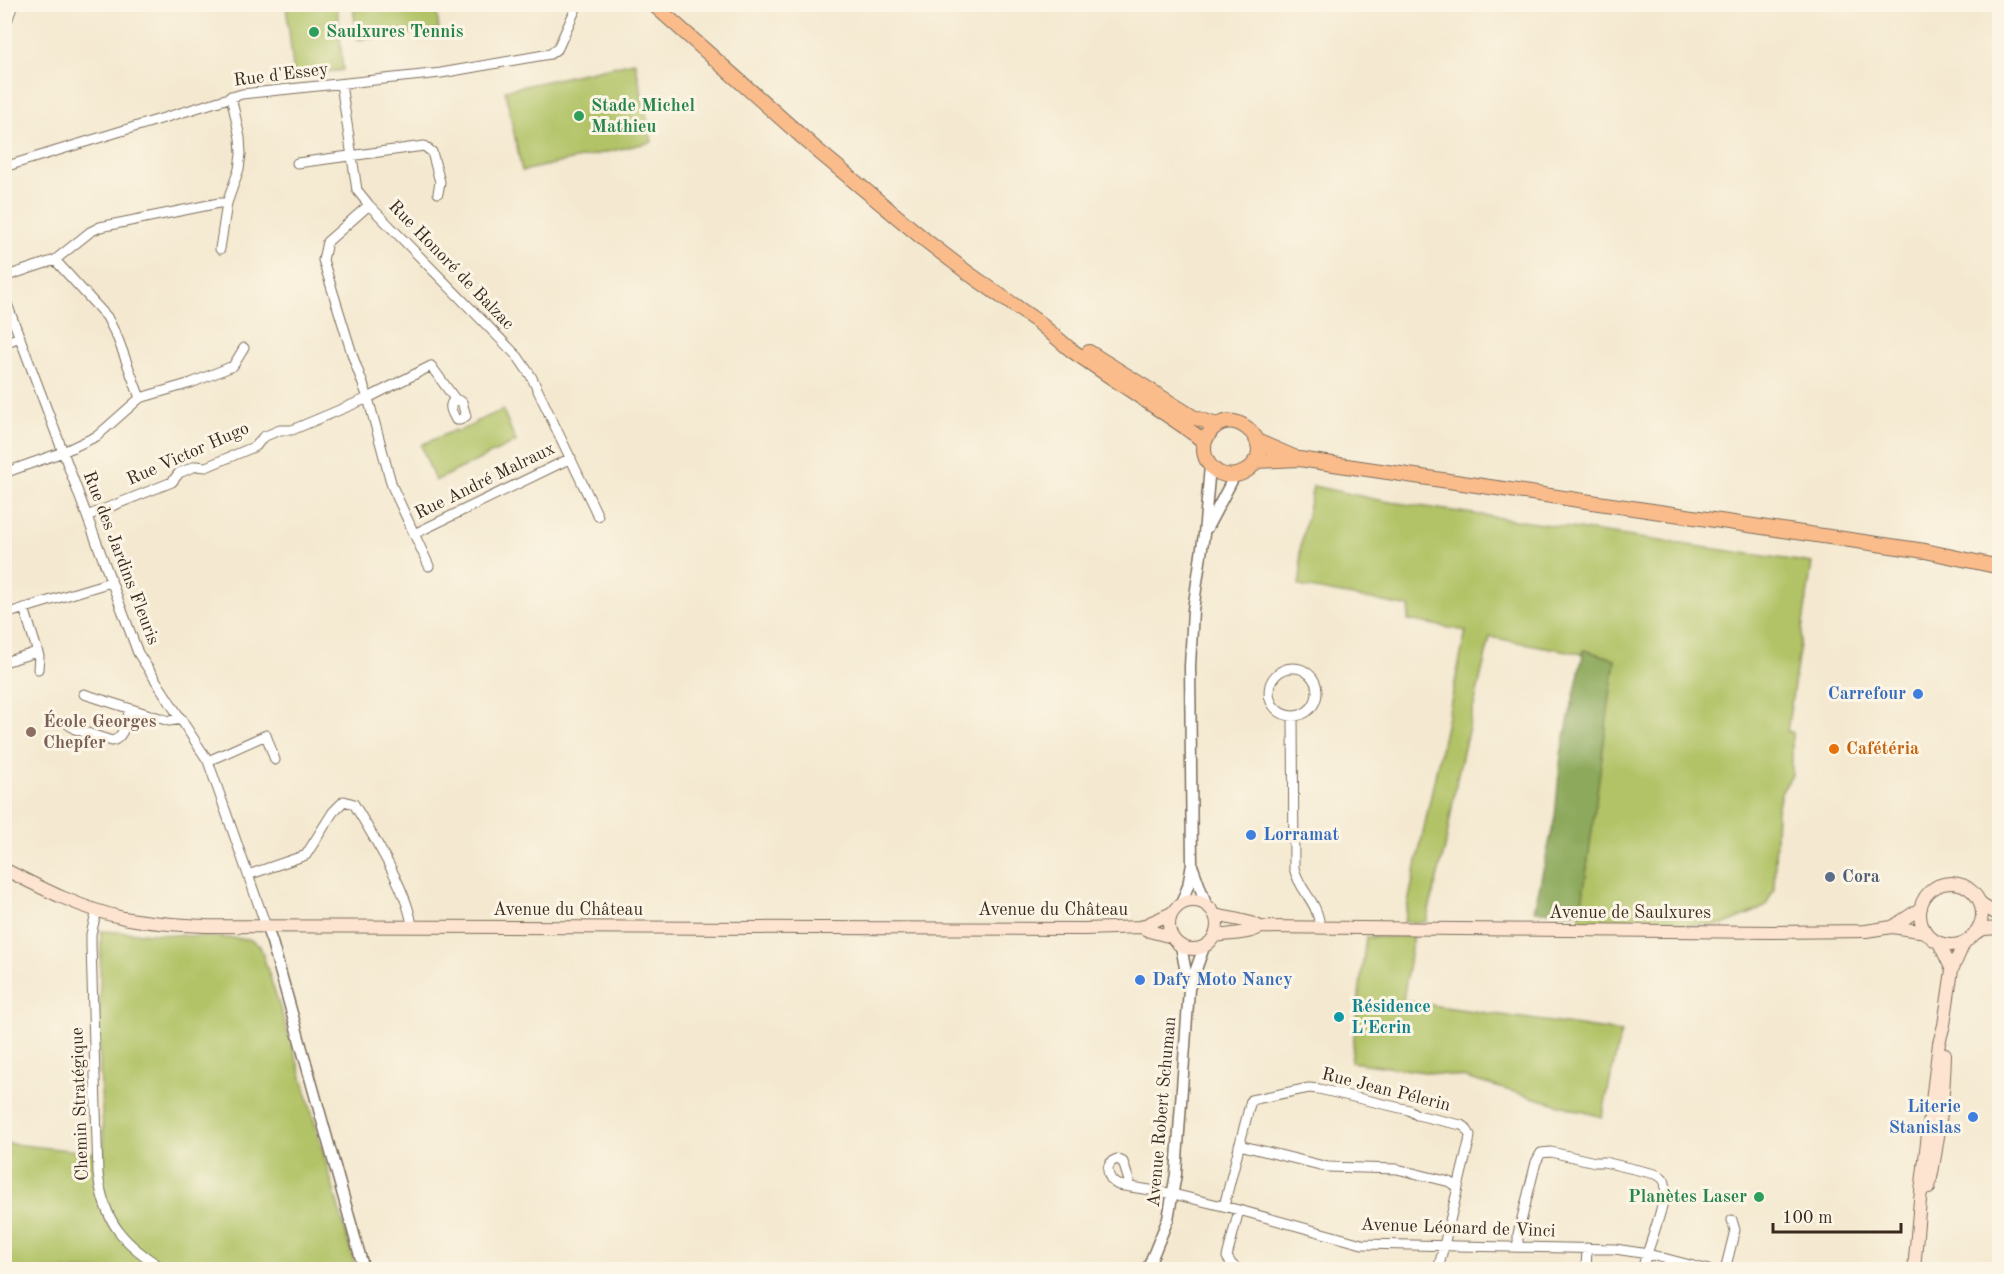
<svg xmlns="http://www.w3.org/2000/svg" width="2004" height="1274" viewBox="0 0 2004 1274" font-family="'Old Standard TT',serif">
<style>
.green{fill:#b1c366;stroke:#767642;stroke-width:1.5}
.forest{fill:#8ca95b;stroke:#646a3c;stroke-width:1.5}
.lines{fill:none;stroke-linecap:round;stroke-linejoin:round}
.minor-casing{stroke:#7c6d5c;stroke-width:11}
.tertiary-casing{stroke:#7c6d5c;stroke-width:13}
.secondary-casing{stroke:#7c6d5c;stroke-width:14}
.primary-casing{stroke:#7c6d5c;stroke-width:16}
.minor{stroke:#fff;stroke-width:9}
.tertiary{stroke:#fff;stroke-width:10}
.secondary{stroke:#fde4d1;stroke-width:12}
.primary{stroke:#fabc8b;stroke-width:14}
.leisure-dot{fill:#2e9e5b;stroke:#fcf5e5;stroke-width:2}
.shop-dot{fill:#3f7fe0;stroke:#fcf5e5;stroke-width:2}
.education-dot{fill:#8d6e63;stroke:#fcf5e5;stroke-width:2}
.food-dot{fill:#e8710a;stroke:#fcf5e5;stroke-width:2}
.service-dot{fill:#5c6f8a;stroke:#fcf5e5;stroke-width:2}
.culture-dot{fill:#0f9aa8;stroke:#fcf5e5;stroke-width:2}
.labels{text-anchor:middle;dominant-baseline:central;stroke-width:6;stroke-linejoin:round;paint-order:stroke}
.leisure-label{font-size:18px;font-weight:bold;fill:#27864d;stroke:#fcf5e5;text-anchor:start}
.street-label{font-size:18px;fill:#3b2a1e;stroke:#fcf5e5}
.shop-label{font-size:18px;font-weight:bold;fill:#366cbe;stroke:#fcf5e5;text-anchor:end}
.education-label{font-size:18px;font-weight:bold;fill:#785e54;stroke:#fcf5e5;text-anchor:start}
.food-label{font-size:18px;font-weight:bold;fill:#c56008;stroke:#fcf5e5;text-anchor:start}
.service-label{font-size:18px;font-weight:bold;fill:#4e5e75;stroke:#fcf5e5;text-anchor:start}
.culture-label{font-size:18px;font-weight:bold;fill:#0d838f;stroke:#fcf5e5;text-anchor:start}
</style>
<rect width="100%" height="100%" fill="#fcf5e5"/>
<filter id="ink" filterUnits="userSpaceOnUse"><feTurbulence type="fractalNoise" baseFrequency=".0167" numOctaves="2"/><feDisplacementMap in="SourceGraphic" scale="12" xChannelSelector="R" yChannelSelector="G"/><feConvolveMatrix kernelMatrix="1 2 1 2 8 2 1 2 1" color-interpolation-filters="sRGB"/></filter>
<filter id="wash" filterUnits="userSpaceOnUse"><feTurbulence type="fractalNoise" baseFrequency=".008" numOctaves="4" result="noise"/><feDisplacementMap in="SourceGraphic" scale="24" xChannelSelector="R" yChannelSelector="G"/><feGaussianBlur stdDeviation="1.35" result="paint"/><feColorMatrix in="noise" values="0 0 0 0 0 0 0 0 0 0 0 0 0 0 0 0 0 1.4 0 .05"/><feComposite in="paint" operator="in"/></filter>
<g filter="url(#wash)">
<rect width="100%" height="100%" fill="#f4e9d0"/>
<path class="green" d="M325 5V6L337 5 343 70 294 76 286 5Z
M353 5H436L439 30 357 40Z
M635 62 652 142 522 171 505 90Z
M503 410 516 442 435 481 421 445 455 430 456 432 475 424V422Z
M1313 486 1384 501 1812 563 1787 732H1792V775L1781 793 1777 810 1774 889 1766 905 1759 910 1722 925H1579L1615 659 1584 650 1583 654 1490 637 1457 778 1445 848 1426 922H1404L1466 631 1408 620 1410 607 1299 586 1301 570 1300 550Z
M101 931 249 939 260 946 300 1070 356 1269 5 1270V1143L104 1154 99 1045Z
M1413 936 1403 1001 1621 1032 1602 1117 1462 1077 1351 1062 1366 937Z"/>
<path class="forest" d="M1584 650 1615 659 1581 912 1534 911 1555 817 1561 754Z"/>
</g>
<g filter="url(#ink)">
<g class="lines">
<g class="minor-casing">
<path id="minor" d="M4 30 13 4
M341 84 357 190 369 205 518 357 531 376 598 516
M297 163 424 146 432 152 440 182 438 193
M4 167 242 94 441 73 550 54 558 48 578 4
M369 205 327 242 323 260 353 357 368 398 392 486 429 566
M220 249 227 203 239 169 241 154 240 138 231 96
M4 277 55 260 90 232 100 227 219 203H227
M4 296 63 452 97 436 140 398 118 339 107 317 55 260
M4 343 20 337
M140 398 191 383 233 366 244 348
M4 473 63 452 138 653 208 761 266 926
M87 516 172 482 179 473 196 466 206 467 256 446 263 437 280 430H292L368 398 431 366 455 399 462 402 466 416 460 420H456C452 412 447 406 455 399
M414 534 571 458
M24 608 39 656 38 669
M4 609 7 612H12L111 582
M4 662 37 652
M1269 692a24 24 0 1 1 48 0a24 24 0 1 1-48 0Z
M84 694 169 721 182 719
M1293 716 1294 868C1300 893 1318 900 1320 928
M65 722 75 729 112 741C124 738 126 721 130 710
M208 761 266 735 275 760
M248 875 306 855 333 812 344 801 354 804C372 835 409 892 412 927
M97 910 91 934V946L98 1174C104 1223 124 1245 166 1270
M1239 1145 1328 1167 1397 1169 1450 1182 1458 1187
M1127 1186 1129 1181 1123 1162 1117 1159C1103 1163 1107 1180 1118 1185L1169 1193 1239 1210 1362 1244 1615 1249 1648 1254 1709 1270
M1224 1206 1251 1100 1309 1088 1319 1089 1409 1110 1417 1115 1461 1125 1465 1127 1470 1135 1469 1142 1438 1270
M1239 1210 1227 1257 1232 1265 1240 1270
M1518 1247V1234L1536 1162 1541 1153 1551 1152 1595 1162H1604L1655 1174C1660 1176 1664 1178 1665 1183 1669 1195 1646 1254 1642 1270
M1586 1270 1587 1248
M1725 1270 1735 1230 1732 1220"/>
</g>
<g class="tertiary-casing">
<path id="tertiary" d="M1207 528 1235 475
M1193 868 1206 904
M1181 904 1188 886 1192 864 1190 666 1193 610 1204 534 1210 466
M266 926 272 942 364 1270
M1190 986 1204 947
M1147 1270 1168 1219 1176 1174 1189 989 1181 946"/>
</g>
<g class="secondary-casing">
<path id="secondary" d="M4 869C43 889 82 909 124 918 151 923 178 925 206 926L1085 929 1141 927 1149 931 1172 937
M1920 914a31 31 0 1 1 62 0a31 31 0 1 1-62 0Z
M1169 925a24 24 0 1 1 48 0a24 24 0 1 1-48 0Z
M1982 905 2000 916
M1215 915C1227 918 1252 921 1260 927
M1141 927 1172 913
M1892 927 1921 908
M1976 933 1984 929 2000 928
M1215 936C1227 934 1251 934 1260 927L1772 932 1866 931 1892 927 1926 932
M1939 943 1952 970
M1929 1188C1938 1144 1944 1099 1945 1054
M1914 1270 1920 1200 1939 1043 1944 1025 1952 970 1964 943"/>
</g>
<g class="primary-casing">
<path id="primary" d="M653 4 817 150 925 240 968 273 1038 322 1071 350 1185 427C1190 432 1199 436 1203 442 1205 446 1204 446 1204 451 1205 460 1211 469 1219 473 1228 477 1238 476 1246 471 1286 445 1222 391 1204 444
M1089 352 1193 417 1217 425
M1257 441 1294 457
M1255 461 1299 459 1925 551 2000 567"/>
</g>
<use href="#minor" class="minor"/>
<use href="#tertiary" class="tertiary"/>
<use href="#secondary" class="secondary"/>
<use href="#primary" class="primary"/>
</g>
</g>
<g class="leisure-dot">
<circle cx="314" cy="32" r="6"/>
<circle cx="579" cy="116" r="6"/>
<circle cx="1759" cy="1197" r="6"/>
</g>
<g class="shop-dot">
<circle cx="1918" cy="694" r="6"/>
<circle cx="1251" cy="835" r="6"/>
<circle cx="1140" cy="980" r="6"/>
<circle cx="1973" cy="1117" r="6"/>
</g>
<circle class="education-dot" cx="31" cy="732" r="6"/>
<circle class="food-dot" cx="1834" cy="749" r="6"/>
<circle class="service-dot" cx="1830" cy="877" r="6"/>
<circle class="culture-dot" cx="1339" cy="1017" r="6"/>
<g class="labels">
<g class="leisure-label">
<text x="326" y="32">Saulxures Tennis</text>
<text x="591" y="106">Stade Michel<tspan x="591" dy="21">Mathieu</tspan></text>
<text x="1747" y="1197" text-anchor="end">Planètes Laser</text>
</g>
<g class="street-label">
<text transform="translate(281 75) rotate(-7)">Rue d'Essey</text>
<text transform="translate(451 265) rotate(46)">Rue Honoré de Balzac</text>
<text transform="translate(188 454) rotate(-24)">Rue Victor Hugo</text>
<text transform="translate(485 481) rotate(-26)">Rue André Malraux</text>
<text transform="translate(121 558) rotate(69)">Rue des Jardins Fleuris</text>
<text x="568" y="910">Avenue du Château</text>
<text x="1053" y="910">Avenue du Château</text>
<text x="1630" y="913">Avenue de Saulxures</text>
<text transform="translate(1386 1090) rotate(14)">Rue Jean Pélerin</text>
<text transform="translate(80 1104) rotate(-92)">Chemin Stratégique</text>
<text transform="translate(1162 1112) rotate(-85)">Avenue Robert Schuman</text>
<text transform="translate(1458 1228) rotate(2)">Avenue Léonard de Vinci</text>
</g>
<g class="shop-label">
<text x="1906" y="694">Carrefour</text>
<text x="1263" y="835" text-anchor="start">Lorramat</text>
<text x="1152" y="980" text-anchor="start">Dafy Moto Nancy</text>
<text x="1961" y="1107">Literie<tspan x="1961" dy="21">Stanislas</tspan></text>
</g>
<g class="education-label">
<text x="43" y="722">École Georges<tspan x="43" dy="21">Chepfer</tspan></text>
</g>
<g class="food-label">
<text x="1846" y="749">Cafétéria</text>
</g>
<g class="service-label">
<text x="1842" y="877">Cora</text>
</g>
<g class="culture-label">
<text x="1351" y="1007">Résidence<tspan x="1351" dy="21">L'Ecrin</tspan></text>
</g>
</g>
<rect width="2004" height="1274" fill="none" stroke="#fcf5e5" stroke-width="24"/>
<path d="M1773 1223v9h128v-9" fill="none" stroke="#3b2a1e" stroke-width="3"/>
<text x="1782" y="1223" font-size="18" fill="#3b2a1e" stroke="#fcf5e5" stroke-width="4.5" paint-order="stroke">100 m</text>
</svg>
